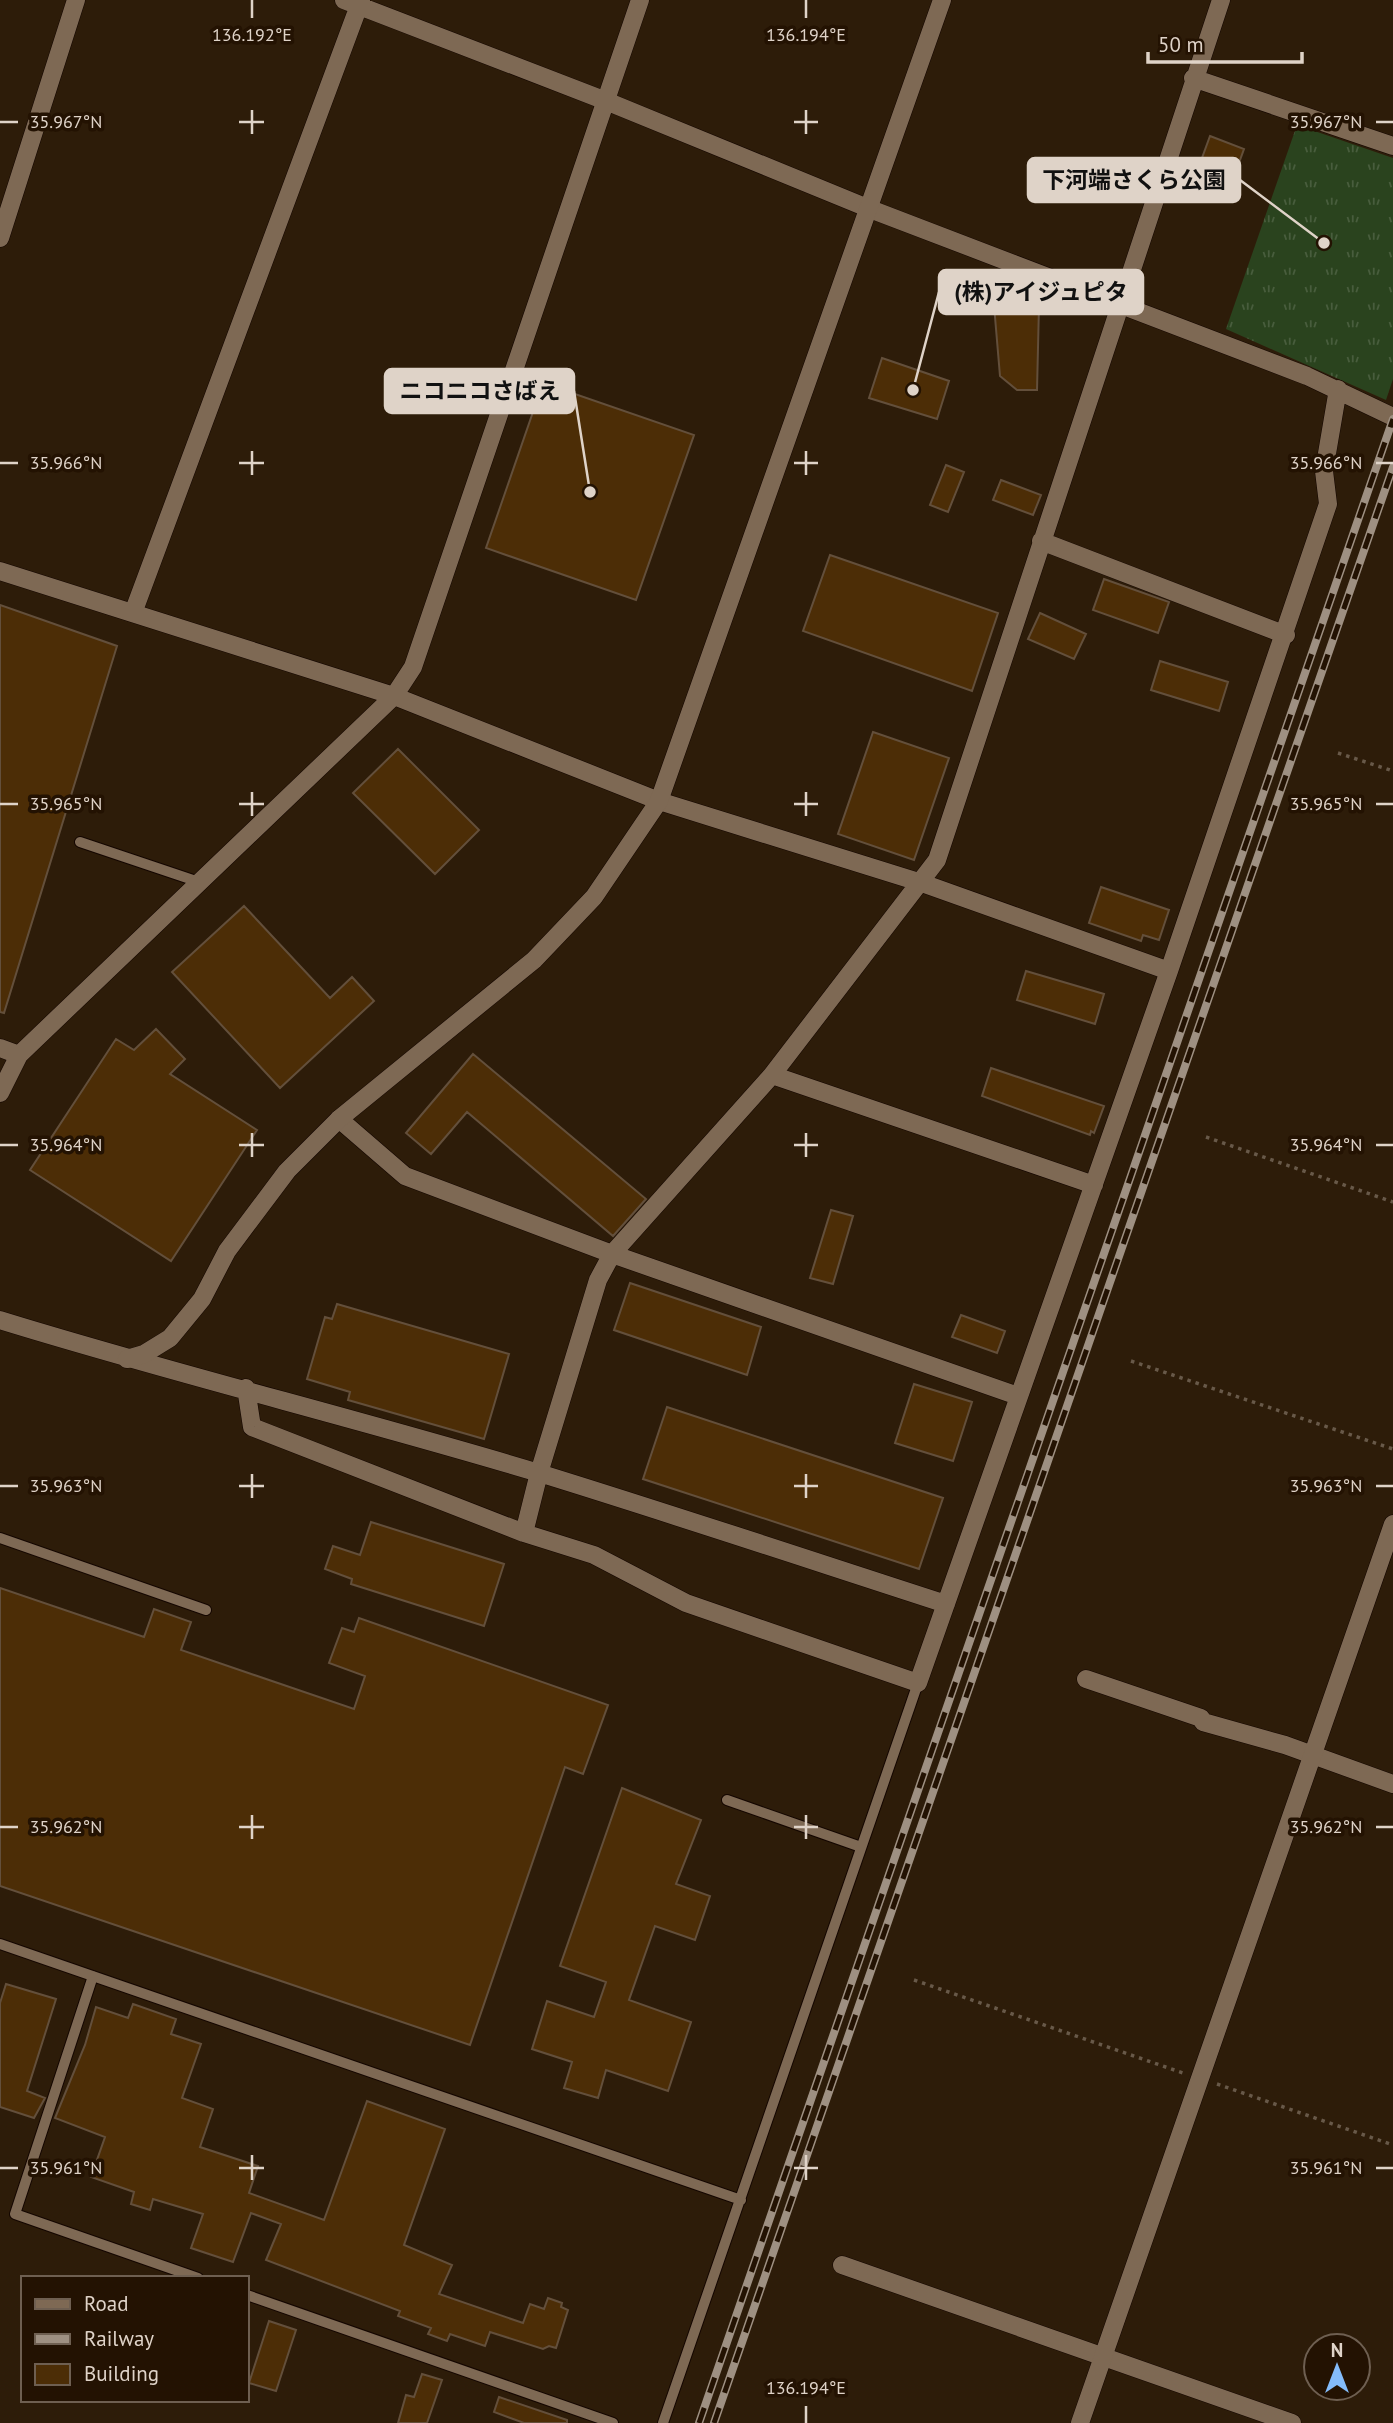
<svg xmlns="http://www.w3.org/2000/svg" width="1393" height="2423" viewBox="0 0 1393 2423" font-family="'PT Sans','Noto Sans JP',sans-serif">
<style>
.grass{fill:url(#grass-tufts)}
.building{fill:#4c2d06;stroke:#634f3b;stroke-width:2}
.lines{fill:none;stroke-linecap:round;stroke-linejoin:round}
.service-casing{stroke:#140600;stroke-width:12}
.minor-casing{stroke:#140600;stroke-width:19}
.tertiary-casing{stroke:#140600;stroke-width:19}
.path{stroke:#685949;stroke-width:3.5;stroke-dasharray:3.5 5;stroke-linecap:butt}
.service{stroke:#7e6954;stroke-width:10}
.minor{stroke:#7e6954;stroke-width:18}
.tertiary{stroke:#7e6954;stroke-width:18}
.rail-casing{stroke:#9e9082;stroke-width:8}
.rail{stroke:#231202;stroke-width:5;stroke-dasharray:16;stroke-linecap:butt}
.ticks{fill:none;stroke:#dfd3c8;stroke-width:2.5}
.ticks-label{font-size:18px;text-anchor:middle;fill:#dfd3c8;stroke:#231202;stroke-width:7;stroke-linejoin:round;paint-order:stroke}
.leader{fill:none;stroke:#dfd3c8;stroke-width:2.5}
.callout-dot{fill:#dfd3c8;stroke:#231202;stroke-width:2.5}
.callout{fill:#dfd3c8;stroke:#dfd3c8;stroke-width:2.5}
.callout-label{font-size:23px;text-anchor:middle;font-weight:bold;fill:#111}
</style>
<defs>
<pattern id="grass-tufts" width="24" height="20" patternUnits="userSpaceOnUse" patternTransform="scale(1.75)"><rect width="24" height="20" fill="#2a431e"/><path d="M3 7l-1-3M5 7V3M7 7l1-3M15 17l-1-3M17 17v-4M19 17l1-3" fill="none" stroke="#485d3d"/></pattern>
</defs>
<rect width="100%" height="100%" fill="#2d1c09"/>
<path class="grass" d="M1297 125 1393 158V379L1386 400 1226 329Z"/>
<path class="building" d="M1210 136 1244 149 1236 171 1202 158Z
M994 305H1039L1037 390H1017L1000 376Z
M882 358 949 381 937 419 869 398Z
M543 383 694 435 636 600 486 548Z
M946 465 964 472 948 512 930 505Z
M1001 480 1041 495 1033 515 993 500Z
M830 555 998 613 972 691 803 631Z
M1104 579 1169 602 1158 633 1093 610Z
M0 605 117 646 4 1013 0 1012Z
M1040 613 1086 634 1074 659 1028 639Z
M1160 661 1228 682 1219 711 1151 690Z
M873 732 949 758 914 860 838 834Z
M398 749 479 830 435 874 353 793Z
M1101 887 1169 910 1159 940 1143 935 1141 941 1089 923Z
M244 906 330 998 352 977 374 1001 280 1088 172 972Z
M1026 971 1104 994 1095 1024 1017 1000Z
M156 1029 185 1059 170 1074 257 1130 171 1261 30 1170 116 1039 134 1050Z
M473 1054 646 1199 613 1236 467 1112 431 1154 406 1133Z
M991 1068 1104 1106 1094 1133 1091 1131 1090 1135 982 1096Z
M831 1210 853 1216 833 1284 810 1278Z
M630 1283 761 1327 747 1375 614 1330Z
M337 1304 509 1354 484 1439 348 1400 350 1392 307 1379 325 1317 332 1319Z
M961 1315 1005 1331 997 1353 952 1337Z
M914 1384 972 1402 953 1461 895 1443Z
M667 1407 943 1498 919 1569 643 1479Z
M371 1522 504 1564 484 1626 351 1584 352 1579 325 1569 333 1546 360 1555Z
M0 1588 144 1637 154 1609 191 1622 181 1650 354 1709 365 1676 329 1663 342 1628 354 1632 359 1618 608 1705 583 1774 565 1767 470 2045 0 1886Z
M622 1788 701 1820 676 1884 710 1896 695 1940 655 1926 629 2000 691 2022 668 2091 606 2070 598 2098 564 2088 572 2062 532 2049 547 2001 594 2017 606 1982 560 1966Z
M6 1984 56 1999 27 2091 45 2098 34 2118 0 2107V2003Z
M133 2004 176 2019 171 2034 201 2044 182 2098 213 2109 200 2147 258 2166 249 2193 324 2220 367 2101 445 2129 404 2245 452 2265 439 2294 523 2323 530 2304 544 2309 548 2298 562 2303 561 2307 568 2310 556 2348 549 2346 543 2349 490 2332 485 2346 450 2334 447 2341 428 2334 431 2328 398 2316 400 2311 266 2260 281 2224 251 2213 233 2262 191 2248 203 2214 153 2199 150 2210 131 2204 134 2192 91 2177 105 2137 55 2118 85 2045 96 2007 128 2018Z
M269 2321 296 2330 276 2391 249 2383Z
M422 2374 442 2380 427 2423H398L406 2395 414 2397Z
M499 2397 567 2420V2423H524L494 2412Z"/>
<g class="lines">
<g class="service-casing">
<path id="service" d="M80 842 199 882
M0 1538 206 1610
M727 1800 861 1847
M0 1944 741 2200
M93 1976 15 2214 198 2278
M247 2295 613 2423
M663 2423 918 1683"/>
</g>
<g class="minor-casing">
<path id="minor" d="M344 0 606 101 870 209 1307 376 1393 417
M1193 78 1393 146
M0 238 76 0
M1041 541 1286 635
M0 571 394 696 659 801 922 883 1169 971
M133 613 361 0
M0 1048 19 1055
M772 1075 1094 1185
M0 1093 19 1055 394 696 413 667 640 0
M339 1119 405 1176 612 1254 1018 1396
M0 1320C178 1375 360 1419 539 1473 675 1515 810 1560 946 1604
M246 1388 252 1427 524 1533 594 1555 686 1603 918 1683 1169 971 1328 504 1324 471 1338 389
M524 1533 539 1473 598 1280 612 1254 772 1075 937 860 1221 0
M1086 1679 1201 1718 1203 1722 1285 1745 1393 1784
M842 2265 1292 2423"/>
</g>
<g class="tertiary-casing">
<path id="tertiary" d="M127 1359 144 1354 170 1338 202 1299 227 1251 287 1171 339 1119 534 960 594 897 659 801 942 0
M1080 2423 1393 1524"/>
</g>
<path class="path" d="M1338 753 1393 771
M1206 1137 1393 1202
M1131 1361 1393 1449
M914 1980 1183 2073
M1217 2084 1393 2145"/>
<use href="#service" class="service"/>
<use href="#minor" class="minor"/>
<use href="#tertiary" class="tertiary"/>
<g class="rail-casing">
<path id="rail" d="M699 2423 1393 419
M714 2423 1393 467"/>
</g>
<use href="#rail" class="rail"/>
</g>
<path class="ticks" d="M252 0V18M806 0V18M252 110V134M806 110V134M0 122H18M239 122H264M794 122H818M1376 122H1393M252 451V475M806 451V475M0 463H18M239 463H264M794 463H818M1376 463H1393M252 792V816M806 792V816M0 804H18M239 804H264M794 804H818M1376 804H1393M252 1133V1157M806 1133V1157M0 1145H18M239 1145H264M794 1145H818M1376 1145H1393M252 1474V1498M806 1474V1498M0 1486H18M239 1486H264M794 1486H818M1376 1486H1393M252 1815V1839M806 1815V1839M0 1827H18M239 1827H264M794 1827H818M1376 1827H1393M252 2155V2180M806 2155V2180M0 2168H18M239 2168H264M794 2168H818M1376 2168H1393M806 2406V2423"/>
<g class="ticks-label">
<text x="252" y="41">136.192°E</text>
<text x="806" y="41">136.194°E</text>
<text x="66" y="128">35.967°N</text>
<text x="1326" y="128">35.967°N</text>
<text x="66" y="469">35.966°N</text>
<text x="1326" y="469">35.966°N</text>
<text x="66" y="810">35.965°N</text>
<text x="1326" y="810">35.965°N</text>
<text x="66" y="1151">35.964°N</text>
<text x="1326" y="1151">35.964°N</text>
<text x="66" y="1492">35.963°N</text>
<text x="1326" y="1492">35.963°N</text>
<text x="66" y="1833">35.962°N</text>
<text x="1326" y="1833">35.962°N</text>
<text x="66" y="2174">35.961°N</text>
<text x="1326" y="2174">35.961°N</text>
<text x="806" y="2394">136.194°E</text>
</g>
<path class="leader" d="M1324 243L1240 180M913 390L939 292M590 492L574 391"/>
<g class="callout-dot">
<circle cx="1324" cy="243" r="7"/>
<circle cx="913" cy="390" r="7"/>
<circle cx="590" cy="492" r="7"/>
</g>
<g class="callout">
<rect x="1028" y="158" width="212" height="44" rx="7"/>
<rect x="939" y="270" width="204" height="44" rx="7"/>
<rect x="385" y="369" width="189" height="44" rx="7"/>
</g>
<g class="callout-label">
<text x="1134" y="188">下河端さくら公園</text>
<text x="1041" y="300">(株)アイジュピタ</text>
<text x="480" y="399">ニコニコさばえ</text>
</g>
<rect x="21" y="2276" width="228" height="126" fill="#231202" stroke="#6e5f51" stroke-width="2"/>
<rect x="35" y="2299" width="35" height="10" fill="#7e6954" stroke="#6e5f51" stroke-width="2"/>
<text x="84" y="2311" font-size="21" fill="#dfd3c8">Road</text>
<rect x="35" y="2334" width="35" height="10" fill="#9e9082" stroke="#6e5f51" stroke-width="2"/>
<text x="84" y="2346" font-size="21" fill="#dfd3c8">Railway</text>
<rect x="35" y="2364" width="35" height="21" fill="#4c2d06" stroke="#6e5f51" stroke-width="2"/>
<text x="84" y="2381" font-size="21" fill="#dfd3c8">Building</text>
<g transform="translate(1337 2367)"><circle r="33" fill="#231202" stroke="#6e5f51" stroke-width="2"/>
<path d="M0-5L12 26L0 18L-12 26Z" fill="#84bcfb"/>
<text y="-10" font-size="19" font-weight="bold" text-anchor="middle" fill="#dfd3c8">N</text>
</g>
<path d="M1148 52v10h154v-10" fill="none" stroke="#dfd3c8" stroke-width="3.5"/>
<text x="1158" y="52" font-size="21" fill="#dfd3c8" stroke="#231202" stroke-width="5" paint-order="stroke">50 m</text>
</svg>
